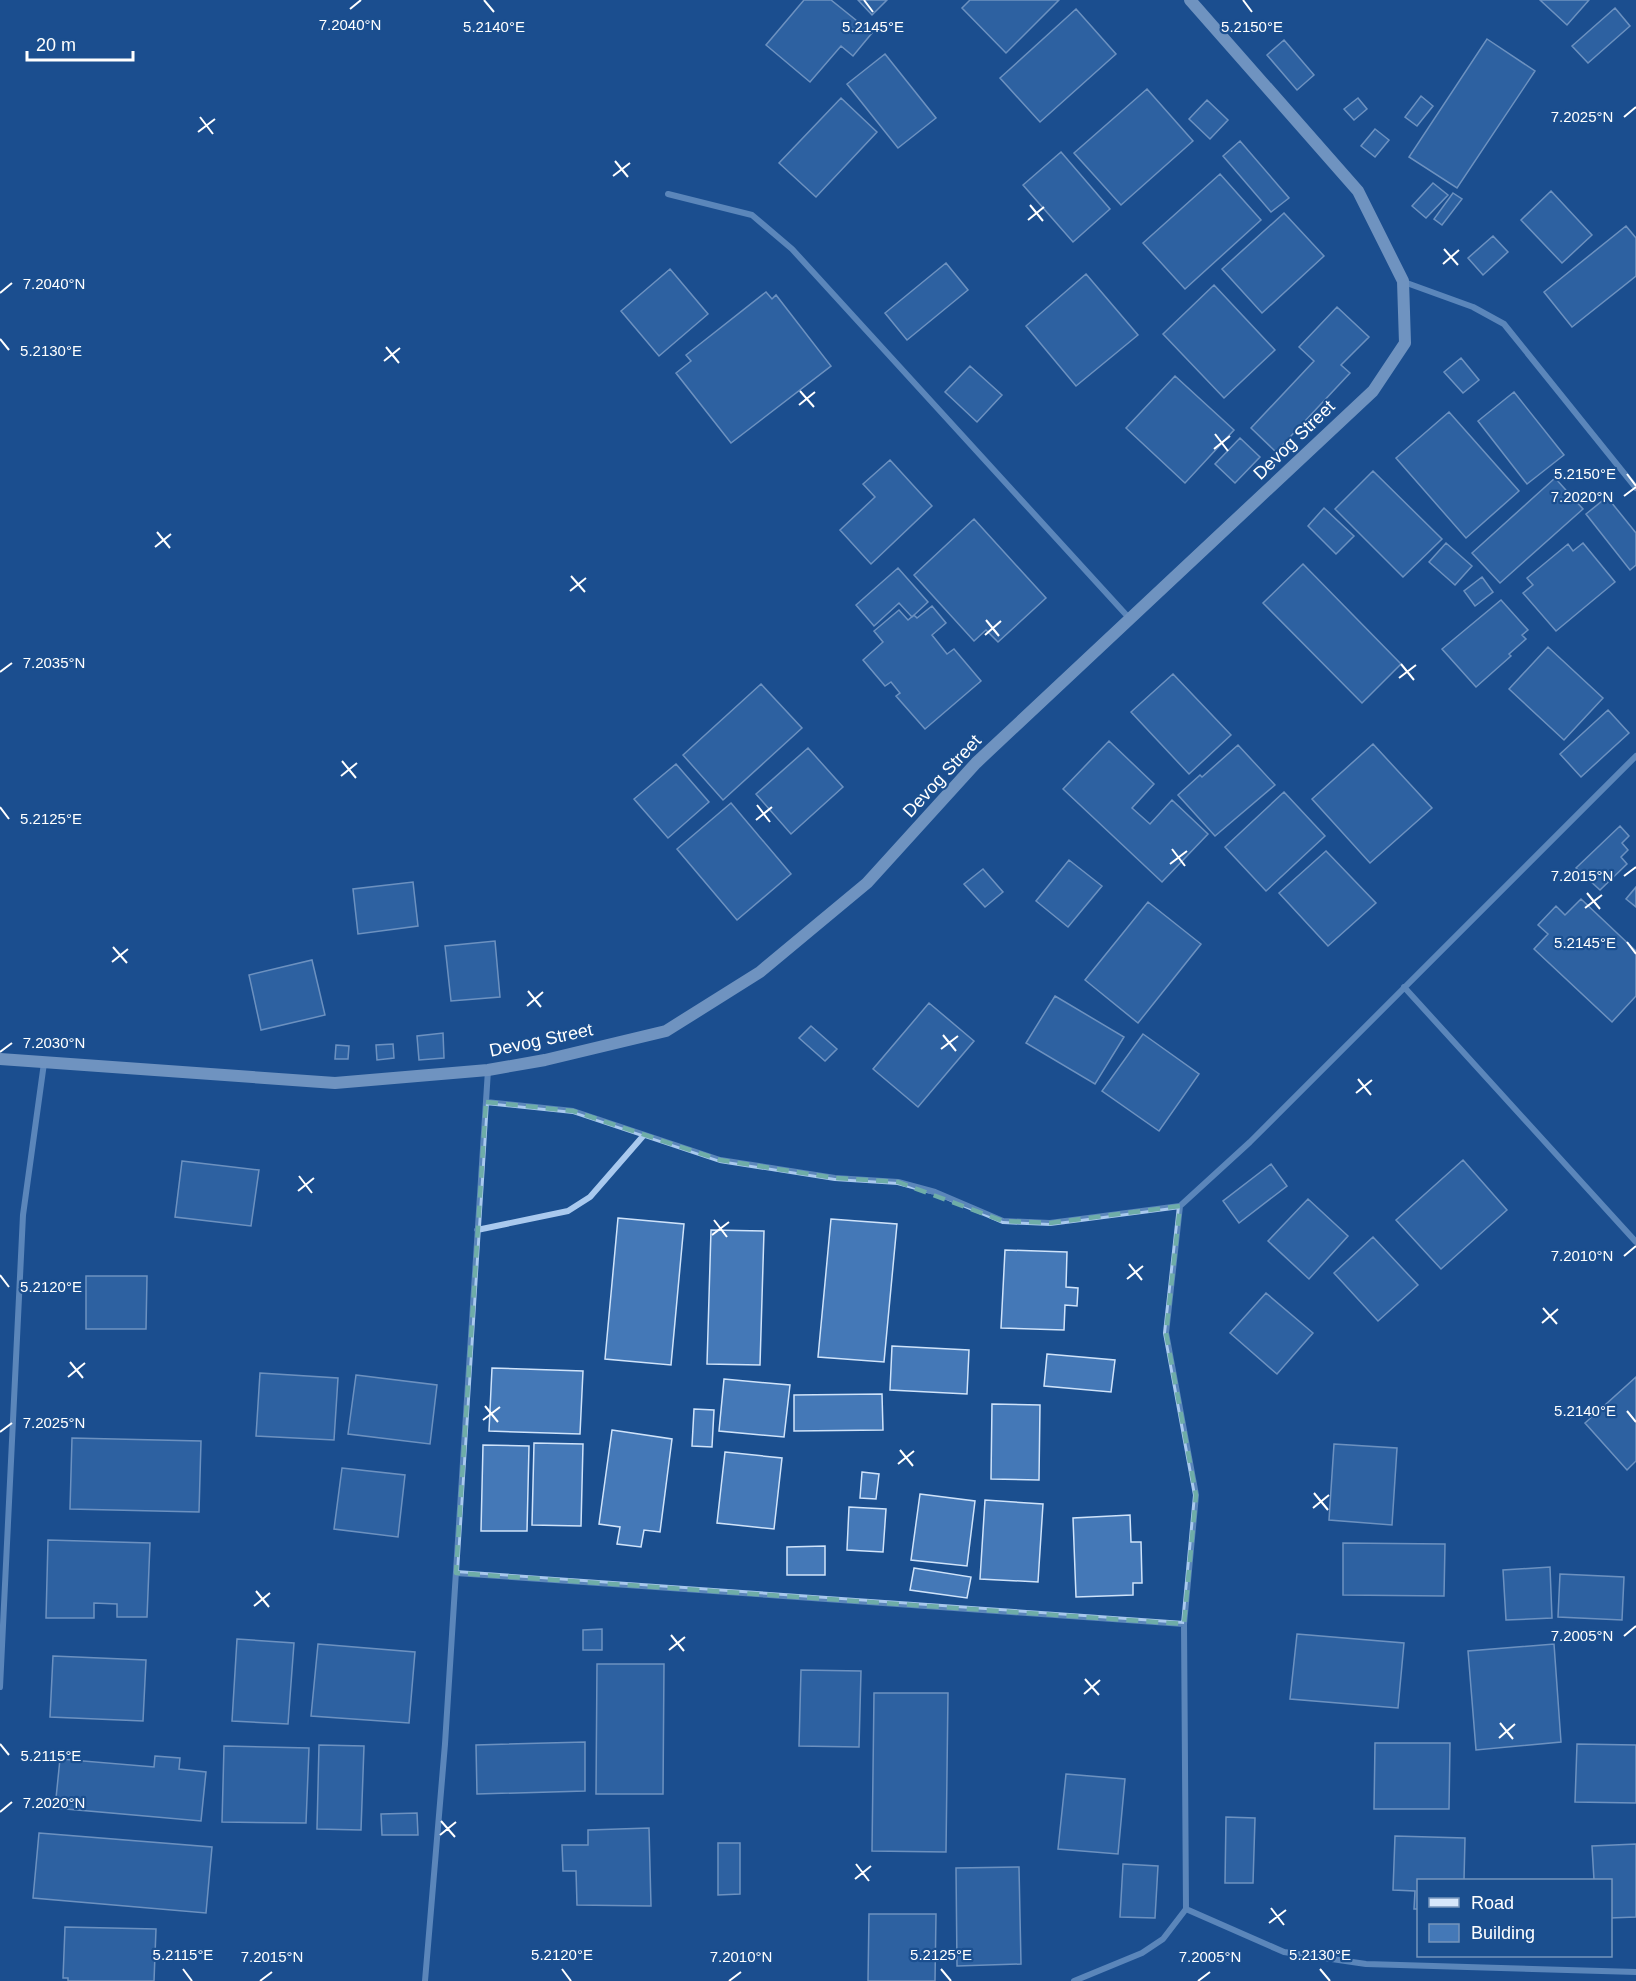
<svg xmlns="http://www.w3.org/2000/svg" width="1636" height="1981" viewBox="0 0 1636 1981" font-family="Helvetica,sans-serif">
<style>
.building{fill:#4478b7;stroke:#cfe3fa;stroke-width:1.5}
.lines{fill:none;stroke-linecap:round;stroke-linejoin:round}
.street{stroke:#a9c9ee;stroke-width:6}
.secondary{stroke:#d6e6fa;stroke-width:12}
.marked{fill:none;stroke:#6fada8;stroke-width:4.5;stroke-dasharray:12 8;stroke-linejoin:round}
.ticks{fill:none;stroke:#fff;stroke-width:2}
.labels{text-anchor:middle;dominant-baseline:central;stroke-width:4.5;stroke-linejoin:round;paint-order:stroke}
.street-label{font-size:18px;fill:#fff;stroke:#1b4f8f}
.ticks-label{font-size:15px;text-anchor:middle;fill:#fff;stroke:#1b4f8f;stroke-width:4.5;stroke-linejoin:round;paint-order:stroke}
</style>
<rect width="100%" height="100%" fill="#1b4f8f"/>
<path class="building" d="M804 0H831L872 33 853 56 841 46 810 82 766 45Z
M858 0H887L872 15Z
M970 0H1059L1006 53 962 8Z
M1540 0H1589L1567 25Z
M1615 8 1630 26 1588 63 1572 46Z
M1076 9 1116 54 1040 122 1000 78Z
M1487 39 1535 71 1457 188 1409 157Z
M1284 40 1314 75 1297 90 1267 55Z
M885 54 936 118 898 148 847 84Z
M1147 89 1193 141 1121 205 1074 153Z
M1421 96 1433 106 1417 126 1405 117Z
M841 98 877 132 816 197 779 163Z
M1358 98 1367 109 1354 120 1344 109Z
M1207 100 1228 120 1210 139 1189 119Z
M1375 129 1389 140 1375 157 1361 146Z
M1240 141 1289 198 1271 212 1223 156Z
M1061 152 1110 209 1073 242 1023 185Z
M1220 174 1261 220 1185 289 1143 243Z
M1433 183 1448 195 1426 218 1412 206Z
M1551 191 1592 235 1562 263 1521 220Z
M1453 193 1462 199 1442 225 1434 219Z
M1284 213 1324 256 1262 313 1222 269Z
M1626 226 1636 238V276L1572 327 1544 292Z
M1493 236 1508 252 1483 275 1468 258Z
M946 263 968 290 907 340 885 313Z
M670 269 708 314 659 356 621 311Z
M1086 274 1138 335 1076 386 1026 326Z
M1214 285 1275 350 1224 398 1163 334Z
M766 292 772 299 776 295 831 366 731 443 676 373 691 361 686 355Z
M1337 307 1369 337 1341 365 1350 373 1276 452 1251 428 1314 361 1299 347Z
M1461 358 1479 380 1463 393 1444 372Z
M970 366 1002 395 977 422 945 392Z
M1175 376 1234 430 1185 483 1126 428Z
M1514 392 1564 455 1527 484 1478 421Z
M1449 412 1519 491 1466 538 1396 458Z
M1240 438 1260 457 1235 483 1215 464Z
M890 460 932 506 871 564 840 530 875 497 863 484Z
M1373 471 1442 539 1403 577 1335 509Z
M1555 478 1583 509 1500 583 1472 553Z
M1607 497 1636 533V565L1630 570 1586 514Z
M1324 508 1354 536 1336 554 1308 526Z
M974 519 1046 598 998 642 986 630 974 641 914 575Z
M1446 543 1472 566 1455 585 1429 562Z
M1583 543 1615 582 1556 631 1523 593 1533 585 1527 578 1568 544 1573 551Z
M1303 564 1401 664 1362 703 1263 603Z
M898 568 928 602 912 617 899 603 874 626 856 605Z
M1482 577 1493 592 1475 606 1464 591Z
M1501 600 1528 630 1522 635 1526 639 1509 654 1511 656 1476 687 1442 649Z
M932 606 946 623 932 635 947 654 954 649 981 681 925 729 896 696 900 693 891 682 885 686 863 660 883 642 874 631 899 610 908 620 914 615 917 618Z
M1548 647 1603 698 1564 740 1509 689Z
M1173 674 1231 735 1189 774 1131 712Z
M761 684 802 728 723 800 683 755Z
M1608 710 1629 733 1581 777 1560 754Z
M1109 741 1154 784 1132 808 1150 824 1172 800 1208 834 1162 882 1063 789Z
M1373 744 1432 808 1370 863 1312 799Z
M1238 745 1275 785 1215 836 1178 795 1200 775 1202 777Z
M808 748 843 787 791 834 756 794Z
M676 764 709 802 668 838 634 799Z
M1284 792 1325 836 1266 891 1225 847Z
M731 803 791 874 737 920 677 849Z
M1620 826 1629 836 1622 843 1628 850 1621 857 1627 864 1600 890 1576 868Z
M1326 851 1376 903 1328 946 1279 893Z
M1069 860 1102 886 1068 927 1036 901Z
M983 869 1003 892 985 907 964 884Z
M413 882 418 926 358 934 353 889Z
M1636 887V907L1626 899Z
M1581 899 1636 951V996L1612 1022 1534 949 1548 934 1538 925 1556 906 1565 915Z
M1148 902 1201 944 1138 1023 1085 980Z
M495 941 500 997 451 1001 445 946Z
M312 960 325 1015 261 1030 249 975Z
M1055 996 1124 1037 1095 1084 1026 1043Z
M929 1003 974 1041 918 1107 873 1069Z
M811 1026 837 1049 825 1061 799 1038Z
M443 1033 444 1058 419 1060 417 1036Z
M1143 1034 1199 1074 1159 1131 1102 1091Z
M393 1044 394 1058 377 1060 376 1045Z
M336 1045 349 1046 348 1059H335Z
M1463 1160 1507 1210 1441 1269 1396 1220Z
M182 1161 259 1170 251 1226 175 1217Z
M1271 1164 1287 1186 1239 1223 1223 1201Z
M1308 1199 1348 1236 1309 1279 1268 1241Z
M618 1218 684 1224 671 1365 605 1359Z
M831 1219 897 1224 884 1362 818 1357Z
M711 1230 764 1231 760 1365 707 1364Z
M1373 1237 1418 1285 1378 1321 1334 1273Z
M1005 1250 1067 1252 1066 1287 1078 1288 1077 1306 1065 1305 1064 1330 1001 1328Z
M86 1276H147L146 1329H86Z
M1266 1293 1313 1333 1277 1374 1230 1333Z
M892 1346 969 1350 967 1394 890 1390Z
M1047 1354 1115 1360 1111 1392 1044 1386Z
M492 1368 583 1371 580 1434 489 1431Z
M260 1373 338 1378 334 1440 256 1436Z
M356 1375 437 1385 430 1444 348 1434Z
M1636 1377V1461L1627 1470 1585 1423Z
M724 1379 790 1385 784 1437 719 1431Z
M882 1394 883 1430 794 1431V1395Z
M992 1404 1040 1405 1039 1480 991 1479Z
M694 1409 714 1410 712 1447 692 1446Z
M612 1430 672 1439 660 1532 644 1530 641 1547 617 1544 620 1527 599 1524Z
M72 1438 201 1441 199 1512 70 1509Z
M534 1443 583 1444 581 1526 532 1525Z
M1334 1444 1397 1448 1392 1525 1329 1520Z
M483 1445 529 1446 527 1531H481Z
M725 1452 782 1458 774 1529 717 1523Z
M342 1468 405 1475 398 1537 334 1529Z
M862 1472 879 1474 876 1499 860 1498Z
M920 1494 975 1501 967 1566 911 1560Z
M985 1500 1043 1504 1038 1582 980 1579Z
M849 1507 886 1509 883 1552 847 1550Z
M1130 1515 1131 1542H1141L1142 1583H1133V1595L1076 1597 1073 1518Z
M48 1540 150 1543 147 1617H117V1604L94 1603V1618H46Z
M1343 1543 1445 1544 1444 1596 1343 1595Z
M825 1546V1575H787V1547Z
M1550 1567 1552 1618 1506 1620 1503 1570Z
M914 1568 971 1577 967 1598 910 1590Z
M1560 1574 1624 1577 1622 1620 1558 1617Z
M602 1629V1650H583V1630Z
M1297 1634 1404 1643 1398 1708 1290 1699Z
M237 1639 294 1643 288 1724 232 1721Z
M318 1644 415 1652 409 1723 311 1716Z
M1554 1644 1561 1742 1476 1750 1468 1651Z
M53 1656 146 1660 143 1721 50 1717Z
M597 1664H664L663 1794H596Z
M801 1670 861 1671 859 1747 799 1746Z
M874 1693H948L946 1852 872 1851Z
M585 1742V1791L477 1794 476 1745Z
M1375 1743H1450L1449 1809H1374Z
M1577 1744 1636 1745V1803L1575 1802Z
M319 1745 364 1746 361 1830 317 1829Z
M224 1746 309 1748 306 1823 222 1822Z
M155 1756 180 1758 179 1769 206 1772 201 1821 55 1808 60 1759 154 1767Z
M1066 1774 1125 1779 1118 1854 1058 1849Z
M417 1813 418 1835H382L381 1814Z
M1226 1817 1255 1818 1253 1883H1225Z
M649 1828 651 1906 577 1905 576 1871H563L562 1845H588V1830Z
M39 1833 212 1847 206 1913 33 1898Z
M1395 1836 1465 1838 1464 1880H1418V1909H1414L1415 1891 1393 1890Z
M718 1843H740V1894L718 1895Z
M1636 1844V1917L1610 1918V1880H1594L1592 1846Z
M1123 1864 1158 1866 1155 1918 1120 1917Z
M1019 1867 1021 1964 957 1966 956 1868Z
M869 1914H936L935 1981H868Z
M65 1927 156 1929 154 1981H68V1978H63Z"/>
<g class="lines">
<path class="street" d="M668 194 752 215 792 249 1130 619
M1404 282 1473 307 1504 324 1636 488
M1404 987 1636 1242
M486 1102 573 1111 720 1160 835 1178 898 1182 935 1192 1003 1221 1050 1223 1180 1206 1250 1142 1636 756
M477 1230 568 1211 590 1197 644 1135
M456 1573 1184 1624
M0 1687 23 1215 44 1063
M1186 1909 1284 1952 1366 1964 1636 1972
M425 1981 445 1744 488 1070
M1074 1981 1142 1953 1163 1939 1186 1909 1184 1624 1196 1495 1166 1333 1180 1206"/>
<path class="secondary" d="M0 1059 335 1083 488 1070 545 1060 666 1031 760 972 867 883 976 763 1373 391 1405 343 1403 281 1358 191 1190 0"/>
</g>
<path d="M0 0H1636V1981H0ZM486 1102 573 1111 720 1160 835 1178 898 1182 1003 1221 1050 1223 1180 1206 1166 1333 1196 1495 1184 1624 456 1573Z" fill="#1b4f8f" fill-opacity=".55" fill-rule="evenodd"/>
<path class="marked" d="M486 1102 573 1111 720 1160 835 1178 898 1182 1003 1221 1050 1223 1180 1206 1166 1333 1196 1495 1184 1624 456 1573Z"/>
<path class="ticks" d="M484 0 494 12M864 0 873 12M1243 0 1252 12M350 9 361 0M200 117 213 134M1624 117 1636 107M198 132 215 119M615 161 628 177M613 176 630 163M1030 205 1043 221M1028 220 1044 207M1444 249 1458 265M1443 264 1459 250M0 293 12 283M0 339 9 350M386 347 399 363M384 361 400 348M800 391 814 407M799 405 815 392M1215 434 1228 451M1214 449 1230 436M1627 474 1636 486M1624 496 1636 487M157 532 170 548M155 547 171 534M571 576 585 592M570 591 586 578M986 620 999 636M985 635 1001 621M1401 664 1414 680M0 672 12 663M1399 678 1416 665M342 761 356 778M341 776 357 763M757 805 770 822M0 807 9 819M756 820 772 807M1172 849 1185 866M1170 864 1187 851M1624 876 1636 867M1587 893 1600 909M1585 908 1602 895M1627 942 1636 954M113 947 127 963M112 962 128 949M528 991 541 1007M527 1006 543 992M943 1035 956 1051M941 1049 958 1036M0 1052 12 1043M1358 1079 1371 1095M1356 1093 1372 1080M299 1176 312 1193M298 1191 314 1178M714 1220 727 1237M712 1235 729 1222M1624 1256 1636 1246M1129 1264 1142 1280M0 1275 9 1287M1127 1279 1143 1266M1543 1308 1557 1324M1542 1323 1558 1309M70 1362 83 1378M68 1377 85 1363M485 1406 498 1422M1627 1411 1636 1422M483 1420 500 1407M0 1432 12 1423M900 1450 913 1466M898 1464 914 1451M1314 1493 1328 1510M1313 1508 1329 1495M256 1591 269 1607M254 1606 270 1593M671 1635 684 1651M1624 1636 1636 1626M669 1650 685 1637M1085 1679 1099 1695M1084 1694 1100 1680M1500 1723 1513 1739M1499 1738 1515 1724M0 1744 9 1755M0 1812 12 1802M441 1821 455 1837M440 1835 456 1822M856 1864 869 1881M855 1879 871 1866M1271 1908 1284 1925M1269 1923 1286 1910M183 1969 192 1981M562 1969 571 1981M941 1969 951 1981M1320 1969 1330 1981M260 1981 272 1972M729 1981 741 1972M1198 1981 1210 1972"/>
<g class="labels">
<g class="street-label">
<text transform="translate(1294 440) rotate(-44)">Devog Street</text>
<text transform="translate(942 776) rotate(-47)">Devog Street</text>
<text transform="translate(541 1040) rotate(-12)">Devog Street</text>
</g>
</g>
<g class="ticks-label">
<text x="350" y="30">7.2040°N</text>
<text x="1252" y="32">5.2150°E</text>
<text x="494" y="32">5.2140°E</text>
<text x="873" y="32">5.2145°E</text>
<text x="1582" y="122">7.2025°N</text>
<text x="54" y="289">7.2040°N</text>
<text x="51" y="356">5.2130°E</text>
<text x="1585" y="479">5.2150°E</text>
<text x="1582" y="502">7.2020°N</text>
<text x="54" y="668">7.2035°N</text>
<text x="51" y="824">5.2125°E</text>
<text x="1582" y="881">7.2015°N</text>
<text x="1585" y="948">5.2145°E</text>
<text x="54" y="1048">7.2030°N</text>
<text x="1582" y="1261">7.2010°N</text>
<text x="51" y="1292">5.2120°E</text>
<text x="1585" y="1416">5.2140°E</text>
<text x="54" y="1428">7.2025°N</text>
<text x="1582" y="1641">7.2005°N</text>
<text x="51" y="1761">5.2115°E</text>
<text x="54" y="1808">7.2020°N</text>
<text x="183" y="1960">5.2115°E</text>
<text x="562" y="1960">5.2120°E</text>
<text x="941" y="1960">5.2125°E</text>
<text x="1320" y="1960">5.2130°E</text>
<text x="272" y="1962">7.2015°N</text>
<text x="741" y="1962">7.2010°N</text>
<text x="1210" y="1962">7.2005°N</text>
</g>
<rect x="1417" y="1879" width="195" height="78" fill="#1b4f8f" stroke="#7695bc" stroke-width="1.5"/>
<rect x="1429" y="1898" width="30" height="9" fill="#d6e6fa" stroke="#7695bc" stroke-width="1.5"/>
<text x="1471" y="1909" font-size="18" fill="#ffffff">Road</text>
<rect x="1429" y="1924" width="30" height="18" fill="#4478b7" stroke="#7695bc" stroke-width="1.5"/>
<text x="1471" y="1939" font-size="18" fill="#ffffff">Building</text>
<path d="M27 51v9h106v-9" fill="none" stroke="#ffffff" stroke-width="3"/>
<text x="36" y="51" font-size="18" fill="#ffffff" stroke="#1b4f8f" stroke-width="4.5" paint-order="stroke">20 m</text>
</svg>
